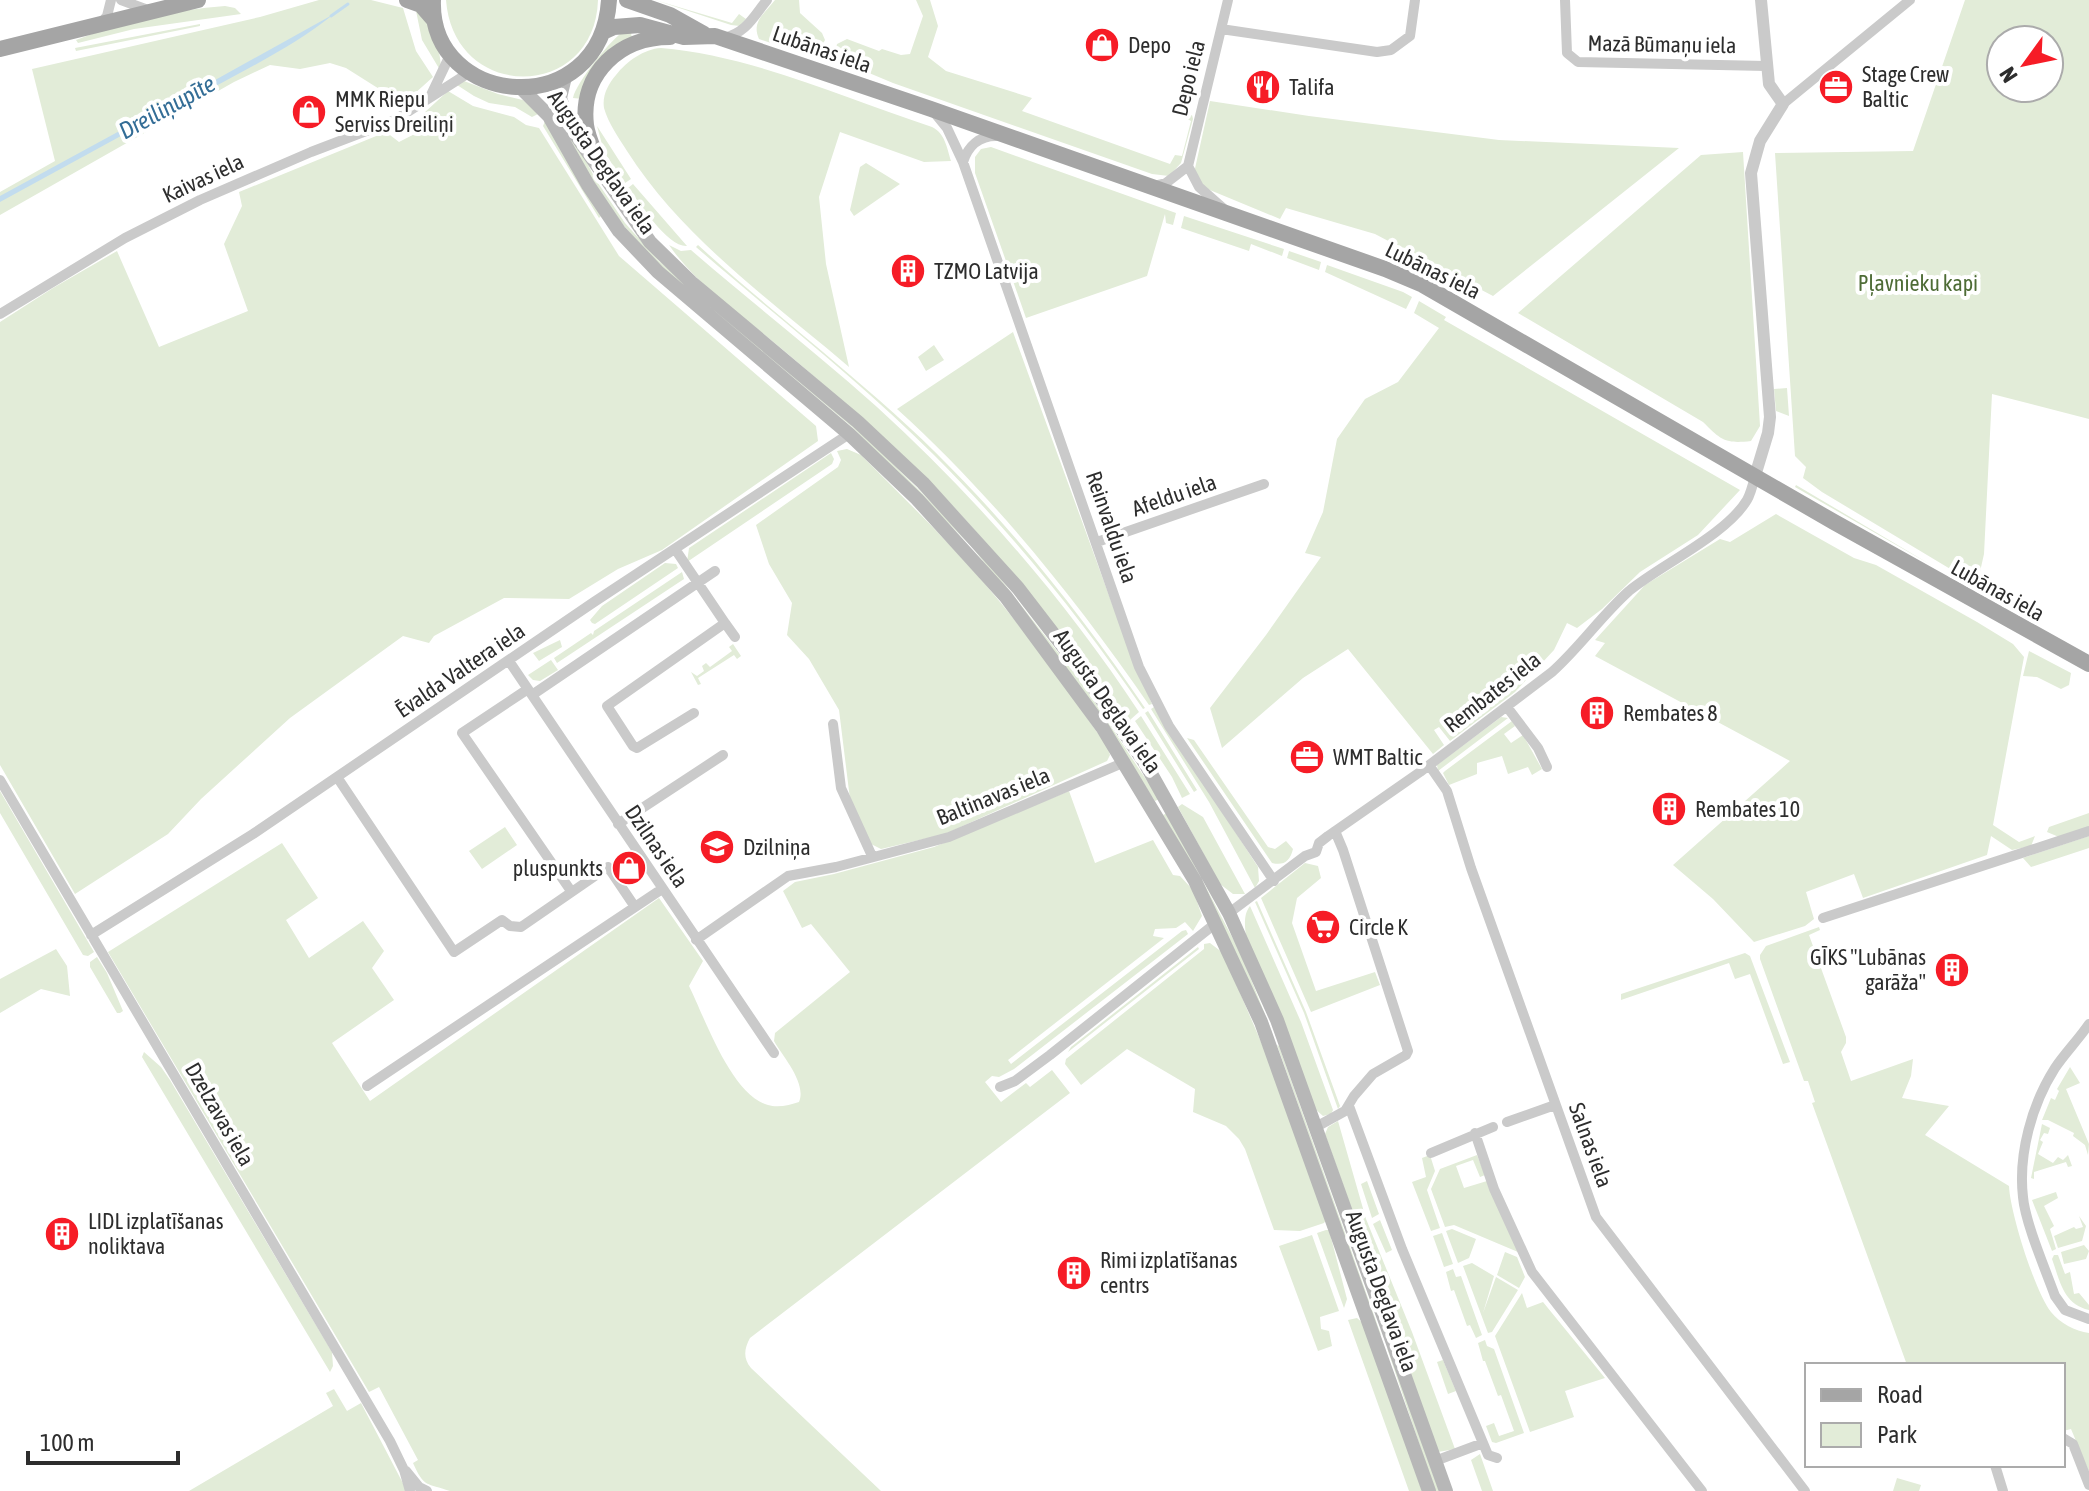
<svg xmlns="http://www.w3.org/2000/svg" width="2089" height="1491" viewBox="0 0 2089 1491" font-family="'Asap Condensed',sans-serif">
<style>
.green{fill:#e2ecd8;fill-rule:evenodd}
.water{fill:#c2dcee}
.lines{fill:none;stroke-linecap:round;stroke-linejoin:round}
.stream{stroke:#c2dcee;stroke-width:3}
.minor{stroke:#cacaca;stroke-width:10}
.tertiary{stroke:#cacaca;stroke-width:12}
.secondary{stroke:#b7b7b7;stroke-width:14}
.primary{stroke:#a5a5a5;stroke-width:16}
.labels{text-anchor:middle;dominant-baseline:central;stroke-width:8;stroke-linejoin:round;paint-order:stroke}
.street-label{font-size:22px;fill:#2d2d2d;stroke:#fff}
.poi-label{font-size:22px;fill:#2d2d2d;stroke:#fff;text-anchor:start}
.park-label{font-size:22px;fill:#4e6c36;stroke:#fff}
.water-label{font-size:24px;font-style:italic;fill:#336d96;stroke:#fff}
</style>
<rect width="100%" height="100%" fill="#fff"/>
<path class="green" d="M319 0H371L403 8 416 51 433 77 403 104 346 68 330 63 300 69 270 65 234 82 0 215V192L55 161 32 69 260 17Z
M446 0H598C595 101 454 103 446 0Z
M655 0 732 23 739 14 746 19 740 26 731 25Z
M775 0H799L800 13 822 33 825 40C820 50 816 55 804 54L759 39C751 22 765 13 775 0Z
M916 0H930L938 26 928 57 946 71 1032 98 1022 111 1170 164 1175 155 1182 156 1191 121 1186 118 1192 115 1193 119 1181 163 1169 176 1152 174 893 83 838 60 835 54 837 44 847 39 879 51 882 49 901 55 910 54 923 16Z
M1965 0H2089V419L1992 394 1984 554 1977 585 1822 492 1803 478 1806 467 1795 456 1775 153 1913 151ZM2001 40H2049V88H2001Z
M225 6 235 8 241 14 134 29 78 43 76 40C124 21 174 10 225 6Z
M415 6C427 20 444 52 440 70L422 40Z
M200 24V26L76 51 75 48Z
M626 30 631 32 632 40 583 99 573 98C576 83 612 37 626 30Z
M661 48C750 55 847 99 932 127 945 133 947 148 951 161L924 162 840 132 819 197 826 264 849 367C771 300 683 239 627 151 619 138 608 123 604 108 602 96 608 84 616 75 627 61 644 49 661 48Z
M464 81 498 94 523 100 540 113 532 117 515 107 489 103 474 96 454 83Z
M448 91 473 106 514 117 526 125 539 128 619 256 816 426 818 441 662 550 618 569 569 599 504 598 434 636 429 643 403 636 290 718 201 799 168 834 75 894 0 765V322L53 288 117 251 159 347 248 311 224 244 242 206 239 192 386 132 399 142 430 126 424 113Z
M1210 101 1309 116 1499 140 1679 148 1493 296 1375 234 1286 208 1280 219 1205 188 1194 173Z
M560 112 596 180 625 223 659 261 854 425 974 545 1082 683 1159 799 1155 801 1079 685 972 547 852 427 657 263 623 225 593 182 556 114Z
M545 121 601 216 599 218 543 126Z
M597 126 631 179 625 183 604 152Z
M991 147 1176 213 1173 225 1166 223 1165 214 1147 276 1026 318 975 173V157L981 149Z
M1743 152 1760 426 1751 441C1725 444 1721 440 1703 422L1518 313 1701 155Z
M866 163 900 184 854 216 850 210 860 167Z
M633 184 687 246C667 247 640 203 628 188Z
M1184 216 1284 249 1282 256 1251 244 1249 251 1181 228Z
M669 245 681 251 691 250C752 303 817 353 877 407 977 498 1065 600 1139 712L1130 720 1141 740 1127 727C1057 632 990 537 903 456 860 417 816 377 771 340 736 311 695 283 669 245Z
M698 245C756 298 819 347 879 400 981 489 1069 596 1145 708L1143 709C1081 618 1012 533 934 455 866 387 791 328 718 266L696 247Z
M1289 251 1321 262 1319 270 1287 258Z
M1327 265 1403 292 1412 297 1406 309 1325 272Z
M1419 301 1446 317 1444 320 1740 490 1698 535 1640 572 1602 609 1577 628 1567 623 1554 650 1515 692 1450 741 1439 727 1434 730 1444 745 1433 754 1348 649 1303 678 1222 748 1210 708 1266 635 1321 557 1305 553 1323 512 1337 439 1365 399 1398 382 1439 328 1414 313Z
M1013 332 1111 601 1152 704 1149 705C1075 598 994 497 897 409Z
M934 345 944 360 926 371 918 357Z
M1787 388 1789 416 1776 411 1774 389Z
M847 449 861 455C903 497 946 539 985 584 1029 635 1068 691 1107 746L1110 755 1107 761 945 834 881 849 871 844 850 799 839 710 809 659 787 635 792 603 769 564 756 525 838 467 841 460 837 451Z
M831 453 834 459 832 464 687 562 689 548Z
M1796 485 1933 566 1795 487Z
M1776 514 1854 558 1876 565 1977 622 2013 644 2024 657 1993 825 2019 842 2035 836 2031 846 2012 850 1991 836 1987 855 1863 898 1854 874 1806 892 1814 919 1805 926 1754 942 1713 899 1673 865 1790 761 1595 656 1605 643 1595 640 1645 585 1720 539 1730 542Z
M665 563 676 564 678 568 595 624 592 623 590 620 602 606Z
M682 572 684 579 557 663 554 658 591 633 593 635 594 631Z
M560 640 562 647 539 661 533 653Z
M733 644 741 656 737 659 734 655 698 678 701 684 698 685 691 672 697 676 704 671 702 666 706 663 710 667 732 651 729 647Z
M2029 651 2071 673 2069 685 2061 689 2037 677 2023 676Z
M551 660 558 670 540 681 533 680 528 675Z
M1154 707 1258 867 1259 881 1255 888 1209 802 1151 709Z
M1148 711 1197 790 1194 792 1145 713Z
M1141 716 1190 794 1182 798 1172 777 1135 721Z
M1501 717 1508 718 1438 771 1437 765Z
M1512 721 1515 726 1504 734 1511 743 1523 735 1542 769 1532 775 1528 767 1508 774 1502 756 1477 763V774L1449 785 1443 773 1445 771Z
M1187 738 1194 740 1268 847 1275 849 1286 841 1293 849C1290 861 1284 866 1272 863Z
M0 791 94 952 88 956 83 955 0 813Z
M1069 791 1095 863 1153 840 1173 875 1180 876 1193 890 1202 916 1193 931 1185 922 1176 928 1155 929 1153 936 1164 938 1008 1060 1011 1064 1182 931 1186 930 1188 934 1014 1069 999 1077 992 1076 985 1082 1001 1102 1026 1083 1030 1087 1052 1070 1070 1093 750 1338C744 1349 743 1358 751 1368L881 1491H450C427 1483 424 1488 413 1463L418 1460 379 1387 369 1392 108 952 282 843 318 898 286 920 309 958 363 921 384 951 372 968 394 1000 332 1043 370 1101 659 898 703 961 689 986C705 1018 731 1095 768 1105 778 1108 790 1105 799 1102 807 1083 783 1057 774 1041L775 1033 850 972 811 924 802 928 783 891 795 882 834 874 934 847Z
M1182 804 1203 817 1245 894H1233L1220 884 1178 807Z
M1167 813 1241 954 1272 1032 1203 884 1163 815Z
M2089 813V827L2059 837 2047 832 2049 827Z
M505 827 517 845 482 869 469 851Z
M2089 836V848L2031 867 2023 858Z
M1305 863 1318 866 1321 878 1297 898 1292 923 1316 991 1375 972 1380 985 1311 1012 1261 898Z
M1257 901 1306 1012 1340 1106 1338 1109 1304 1013 1255 902Z
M1250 906 1301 1022 1333 1110 1331 1114 1323 1116 1314 1108 1246 937C1245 926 1243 915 1250 906Z
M1819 927 1820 930 1809 935 1846 1037V1043L1841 1052 1851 1081 1913 1059 1911 1076 1902 1098 1949 1106 1925 1135 2009 1186C2010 1212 2035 1292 2051 1312 2060 1323 2075 1331 2089 1333V1472L2071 1429 2063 1431V1365H1907L1812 1103 1815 1102 1808 1081H1804L1760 959V955L1766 946Z
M1210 943 1223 953 1264 1049 1326 1220 1324 1223 1300 1231 1274 1230 1245 1149 1239 1139 1226 1126 1193 1112 1195 1089 1127 1049 1081 1085 1065 1064 1066 1059 1204 949V944Z
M1198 947 1199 949 1068 1052 1071 1047Z
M56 949 67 966 70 996 41 989 0 1013V979Z
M1745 953 1750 956 1790 1062 1783 1064 1750 974 1735 979 1729 963 1621 1000V994Z
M97 957 107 973 123 1011 120 1013H117L90 967V962Z
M1277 1045 1279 1046 1381 1335 1379 1334Z
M144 1052 161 1067 170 1080 332 1352 333 1366 330 1372 142 1057Z
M2070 1067 2080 1083 2066 1089 2089 1144 2088 1155 2085 1145 2073 1136 2074 1133 2048 1120H2042L2051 1098 2055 1100 2059 1091 2057 1089Z
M1338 1121 1366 1219 1412 1332 1455 1449 1438 1452 1325 1134 1328 1127Z
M2042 1124 2050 1128 2048 1134 2044 1133 2040 1140 2043 1142 2038 1154 2053 1163 2058 1157 2063 1160 2068 1155 2072 1166 2068 1167 2066 1162 2034 1172V1179L2031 1178Z
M1430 1155 1435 1171 1427 1190 1440 1228 1431 1231 1412 1182 1426 1177 1422 1158Z
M1477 1155 1485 1175 1480 1177 1473 1160 1456 1166 1464 1188 1487 1181 1518 1252 1454 1225 1445 1227 1431 1189 1440 1169Z
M1367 1181 1379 1214 1372 1218 1361 1184Z
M2056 1192 2058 1198 2044 1206 2054 1226 2050 1229 2056 1249 2052 1251 2032 1200Z
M2079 1216 2086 1226 2082 1241 2058 1248 2054 1236 2074 1227 2076 1229 2083 1227Z
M1380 1220 1392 1250 1386 1253 1373 1224Z
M1452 1229 1476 1239 1469 1258 1458 1263 1446 1231Z
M1326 1230H1329L1347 1299 1344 1308 1317 1233Z
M1442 1233 1453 1264 1444 1267 1433 1236Z
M1312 1235 1339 1311 1320 1317 1321 1329 1329 1331 1332 1346 1318 1351 1279 1246Z
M2084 1245 2089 1251 2086 1259 2064 1264 2061 1252Z
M1505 1252 1517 1257 1525 1277 1519 1288 1497 1275Z
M2054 1255H2058L2065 1274 2070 1272 2074 1294 2079 1293 2089 1305V1310C2063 1304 2060 1281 2052 1259Z
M1472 1263 1494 1276 1483 1313 1496 1277 1518 1290 1492 1332 1488 1333 1463 1266Z
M1453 1269 1456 1277 1461 1276 1482 1335 1476 1338 1470 1325 1467 1326 1454 1290 1451 1291 1446 1272Z
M1522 1293 1527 1308 1543 1302 1605 1378 1565 1391 1574 1417 1530 1432 1495 1336Z
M1357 1318 1364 1324 1422 1491H1409L1348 1320Z
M1485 1340 1487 1346 1494 1349 1524 1433 1496 1443 1492 1442 1486 1426 1494 1423 1499 1436 1514 1431 1501 1395 1498 1396 1485 1361H1483L1478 1343Z
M1387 1348 1389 1350 1439 1491H1435Z
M1443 1360 1456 1391 1448 1394 1437 1362Z
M334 1389 347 1411 361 1403 407 1491H189L333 1406 326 1393Z
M1480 1454 1493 1491H1482L1471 1460Z
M1897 1478 1921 1485 1919 1491H1893Z"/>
<path class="water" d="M334 14C298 43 253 66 212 88L208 84Z
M204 85 207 89 0 202V196Z"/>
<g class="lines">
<path class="stream" d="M331 16 348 4"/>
<path class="minor" d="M121 0 148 10
M1565 0 1567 53 1578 62 1766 66
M101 23 107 16 111 0
M1221 29 1377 52 1391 50 1410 36 1415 0
M724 38C747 32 753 17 767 0
M431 95 451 53
M1783 104 1910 0
M934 112 947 128 963 162 1139 667 1169 726 1274 881
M963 162C968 146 979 136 996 136
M1153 186 1166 183 1188 166
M1224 209 1199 187 1188 166 1228 0
M0 314 125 238 200 200 311 152 395 120 470 72
M1097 542 1264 484
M675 549 725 623 607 706 633 746 637 748 694 713
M725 623 735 637
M509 661 774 1053
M528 689 462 733 571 891
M532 695 715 571
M1507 707 1538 748 1547 767
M833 724 841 788 872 856
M1429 765 1447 791 1471 868 1596 1217 1805 1491
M337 777 454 952 502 920 510 926 521 927 608 867 635 907
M0 780 390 1441 404 1470 410 1491
M618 824 723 755
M1229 913 1305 856 1316 852 1319 843 1328 836 1420 772 1552 672C1580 647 1601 616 1629 591 1662 564 1726 535 1747 500 1751 493 1753 484 1755 476
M1823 918 2089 831
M91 935 253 834 594 602 849 434
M696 940 788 876 836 867 949 837 1125 762
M2089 1024C2078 1040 2065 1053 2055 1068 2032 1104 2018 1154 2023 1197 2025 1222 2046 1271 2055 1296L2065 1310 2089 1319
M367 1086 662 889
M1000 1087 1015 1081 1050 1055 1216 923
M1349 1106 1402 1249 1488 1455 1497 1458
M1507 1122 1555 1105
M1316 1127 1345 1111 1354 1096 1373 1074 1406 1055 1408 1051 1343 850 1335 831
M1475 1133 1494 1189 1532 1272 1702 1491
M1431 1153 1493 1127
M2063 1438 2073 1444 2089 1485
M1435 1461 1483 1443
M1995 1465 2003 1491
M406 1471 419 1487 427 1491"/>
<path class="tertiary" d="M1755 476 1768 433 1770 417 1751 173 1760 141 1783 104 1769 84 1761 0"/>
<path class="secondary" d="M565 77 560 98 569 125 650 242 691 282 858 422 923 483 1018 588 1085 675 1145 763 1229 913 1277 1020 1446 1491
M521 88 549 116 588 185 619 231 658 272 849 434 917 499 1006 597 1102 727 1195 881 1261 1022 1429 1491"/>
<path class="primary" d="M407 0 421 5 434 20
M433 0C429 108 601 124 609 0
M627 0 670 15 704 34
M603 32 614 27 640 25 684 37 715 36 931 109 1385 269 1423 285 1834 522 2089 664
M0 49 198 0
M602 173C598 156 588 141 586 125 580 73 620 37 670 37"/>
</g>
<defs>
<g id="shop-disc" transform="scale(1.8)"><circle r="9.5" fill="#f61c26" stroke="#fff"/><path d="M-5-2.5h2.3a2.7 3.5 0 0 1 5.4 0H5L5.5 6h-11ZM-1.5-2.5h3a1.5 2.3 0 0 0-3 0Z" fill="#fff"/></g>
<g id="restaurant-disc" transform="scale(1.8)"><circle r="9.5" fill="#f61c26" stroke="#fff"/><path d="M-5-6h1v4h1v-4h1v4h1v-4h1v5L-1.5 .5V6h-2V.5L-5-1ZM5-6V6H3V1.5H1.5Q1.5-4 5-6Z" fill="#fff"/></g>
<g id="office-disc" transform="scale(1.8)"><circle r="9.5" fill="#f61c26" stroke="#fff"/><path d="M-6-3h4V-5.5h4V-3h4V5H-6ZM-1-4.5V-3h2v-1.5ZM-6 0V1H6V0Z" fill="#fff"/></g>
<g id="building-disc" transform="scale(1.8)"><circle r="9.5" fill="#f61c26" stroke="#fff"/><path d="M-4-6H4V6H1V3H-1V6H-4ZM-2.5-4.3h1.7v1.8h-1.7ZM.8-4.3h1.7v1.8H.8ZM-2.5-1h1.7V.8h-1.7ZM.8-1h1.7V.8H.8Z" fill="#fff"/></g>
<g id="school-disc" transform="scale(1.8)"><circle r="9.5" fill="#f61c26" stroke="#fff"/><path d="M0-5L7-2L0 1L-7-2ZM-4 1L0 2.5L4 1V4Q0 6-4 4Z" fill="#fff"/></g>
<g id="supermarket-disc" transform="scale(1.8)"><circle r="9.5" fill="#f61c26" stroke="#fff"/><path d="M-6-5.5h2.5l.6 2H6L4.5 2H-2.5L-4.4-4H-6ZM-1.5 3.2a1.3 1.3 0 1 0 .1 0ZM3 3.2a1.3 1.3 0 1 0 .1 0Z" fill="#fff"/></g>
</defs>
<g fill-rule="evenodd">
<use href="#shop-disc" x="1102" y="45"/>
<use href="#restaurant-disc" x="1263" y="87"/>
<use href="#office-disc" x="1836" y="87"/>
<use href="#shop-disc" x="309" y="112"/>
<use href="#building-disc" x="908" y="271"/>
<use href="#building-disc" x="1597" y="713"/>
<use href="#office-disc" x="1307" y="757"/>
<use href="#building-disc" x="1669" y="809"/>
<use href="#school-disc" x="717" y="847"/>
<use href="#shop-disc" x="629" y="868"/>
<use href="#supermarket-disc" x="1323" y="927"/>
<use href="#building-disc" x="1952" y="970"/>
<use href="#building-disc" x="62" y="1234"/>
<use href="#building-disc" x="1074" y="1273"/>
</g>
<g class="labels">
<g class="street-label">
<text transform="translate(1662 44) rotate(1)">Mazā Būmaņu iela</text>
<text transform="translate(822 49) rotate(19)">Lubānas iela</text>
<text transform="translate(1188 78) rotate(-76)">Depo iela</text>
<text transform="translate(602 162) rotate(55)">Augusta Deglava iela</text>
<text transform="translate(203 178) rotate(-25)">Kaivas iela</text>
<text transform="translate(1433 270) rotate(26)">Lubānas iela</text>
<text transform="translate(1174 495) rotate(-19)">Afeldu iela</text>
<text transform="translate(1112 527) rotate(71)">Reinvaldu iela</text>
<text transform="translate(1998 590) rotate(29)">Lubānas iela</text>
<text transform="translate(460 670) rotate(-34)">Ēvalda Valtera iela</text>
<text transform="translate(1492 692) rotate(-38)">Rembates iela</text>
<text transform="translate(1108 701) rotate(55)">Augusta Deglava iela</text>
<text transform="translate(993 796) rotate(-22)">Baltinavas iela</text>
<text transform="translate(657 846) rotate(56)">Dzilnas iela</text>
<text transform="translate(220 1114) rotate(60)">Dzelzavas iela</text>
<text transform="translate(1591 1145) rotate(70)">Salnas iela</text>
<text transform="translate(1382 1291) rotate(70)">Augusta Deglava iela</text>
</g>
<g class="poi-label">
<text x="1128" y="45">Depo</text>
<text x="1862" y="74">Stage Crew<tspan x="1862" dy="25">Baltic</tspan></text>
<text x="1289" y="87">Talifa</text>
<text x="335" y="99">MMK Riepu<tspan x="335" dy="25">Serviss Dreiliņi</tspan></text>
<text x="934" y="271">TZMO Latvija</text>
<text x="1623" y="713">Rembates 8</text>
<text x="1333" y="757">WMT Baltic</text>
<text x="1695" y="809">Rembates 10</text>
<text x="743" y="847">Dzilniņa</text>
<text x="603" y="868" text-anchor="end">pluspunkts</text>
<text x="1349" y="927">Circle K</text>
<text x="1926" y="957" text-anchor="end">GĪKS "Lubānas<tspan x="1926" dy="25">garāža"</tspan></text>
<text x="88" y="1221">LIDL izplatīšanas<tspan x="88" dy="25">noliktava</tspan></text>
<text x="1100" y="1260">Rimi izplatīšanas<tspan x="1100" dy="25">centrs</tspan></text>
</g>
<g class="park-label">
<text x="1918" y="283">Pļavnieku kapi</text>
</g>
<g class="water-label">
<text transform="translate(167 107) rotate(-29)">Dreiliņupīte</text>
</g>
</g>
<rect x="1805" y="1363" width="260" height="104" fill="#ffffff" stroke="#ababab" stroke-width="2"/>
<rect x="1821" y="1389" width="40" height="12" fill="#a5a5a5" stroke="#ababab" stroke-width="2"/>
<text x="1877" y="1403" font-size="24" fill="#2d2d2d">Road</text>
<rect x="1821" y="1423" width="40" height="24" fill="#e2ecd8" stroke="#ababab" stroke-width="2"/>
<text x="1877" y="1443" font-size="24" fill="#2d2d2d">Park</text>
<g transform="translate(2025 64) rotate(237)"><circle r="38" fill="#ffffff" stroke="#ababab" stroke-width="2"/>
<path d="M0-6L14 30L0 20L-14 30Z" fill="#f61c26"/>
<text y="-12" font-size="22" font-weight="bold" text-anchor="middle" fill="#2d2d2d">N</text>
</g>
<path d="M28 1451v12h150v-12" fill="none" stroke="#2d2d2d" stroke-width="4"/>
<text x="40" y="1451" font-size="24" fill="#2d2d2d" stroke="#ffffff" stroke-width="6" paint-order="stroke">100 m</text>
</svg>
